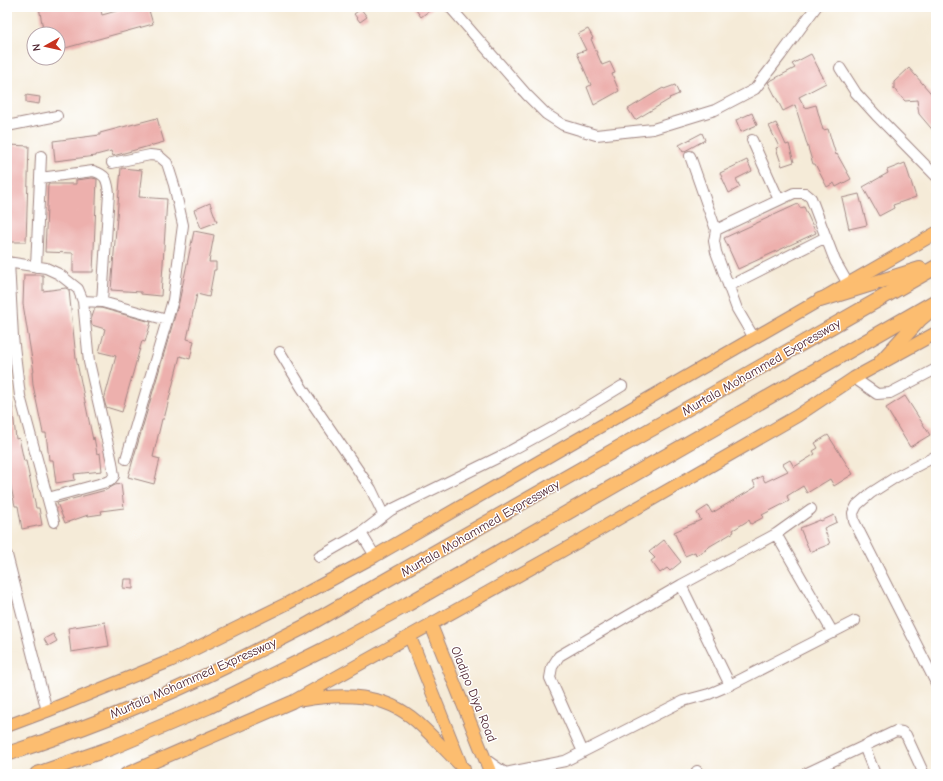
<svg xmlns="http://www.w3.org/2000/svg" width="943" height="781" viewBox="0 0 943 781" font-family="'Comic Neue',sans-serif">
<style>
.building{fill:#edb0ad}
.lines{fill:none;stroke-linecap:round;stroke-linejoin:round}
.minor-casing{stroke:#a08582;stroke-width:12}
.major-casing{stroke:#a08582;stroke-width:14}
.highway-casing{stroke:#a08582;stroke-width:16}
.minor{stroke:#fff;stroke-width:10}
.major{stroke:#fcbd6f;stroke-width:12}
.highway{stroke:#fcbd6f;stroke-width:14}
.labels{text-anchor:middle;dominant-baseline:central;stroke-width:3;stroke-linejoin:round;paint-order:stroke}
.street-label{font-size:13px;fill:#4a1f2b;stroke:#fff}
</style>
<rect width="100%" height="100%" fill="#fff"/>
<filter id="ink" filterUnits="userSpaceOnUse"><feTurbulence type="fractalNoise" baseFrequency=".025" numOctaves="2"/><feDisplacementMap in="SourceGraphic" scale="8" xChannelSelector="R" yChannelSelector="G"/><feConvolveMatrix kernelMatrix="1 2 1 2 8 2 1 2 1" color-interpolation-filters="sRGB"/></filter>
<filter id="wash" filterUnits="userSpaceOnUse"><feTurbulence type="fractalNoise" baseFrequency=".012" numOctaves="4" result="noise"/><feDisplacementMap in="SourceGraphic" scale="16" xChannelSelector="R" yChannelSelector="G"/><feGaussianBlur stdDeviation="0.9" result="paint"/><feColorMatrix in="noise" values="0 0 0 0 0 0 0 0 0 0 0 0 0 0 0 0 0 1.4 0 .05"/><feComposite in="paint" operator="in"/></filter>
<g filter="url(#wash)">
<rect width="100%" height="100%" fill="#f5ebd8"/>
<g id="blocks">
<path class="building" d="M39 7H100L102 15 131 7H148L153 24 58 50V34H44Z
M414 7H434L421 17Z
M361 9 367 17 360 22 354 14Z
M588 29 593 38 591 39 602 65 610 62 615 73 612 74 619 91 594 105 587 87 591 85 577 53 586 50 578 34Z
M811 54 826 83 799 97 805 108 816 105 823 130 828 129 836 155 837 154 851 179 836 187 834 183 827 187 815 164H813L795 105 783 111 768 82 795 68 792 64Z
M909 68 936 99V134L919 114 917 100 905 101 894 89V82Z
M675 85 679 94 669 98 670 99 635 120 628 109 663 88 664 89Z
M26 95 40 97 39 104 26 102Z
M752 113 757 125 741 132 736 120Z
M157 118 164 142 113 156 111 151 96 155V156L55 161 53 141 100 135V133Z
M776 123 786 145 789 144 794 162 782 166 776 148 779 147 769 126Z
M702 133 705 140 683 152 679 145Z
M9 145 29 146 26 242H7Z
M747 160 752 171 736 179 740 187 729 193 720 173Z
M905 163 916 197 893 205 894 208 879 216 863 187 888 173 887 170Z
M121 168 142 170 139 197 167 199 161 296 141 294V292L111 290Z
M92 178 97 179 93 272H73V253L45 252 48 184H76V180Z
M859 194 867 225 849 229 842 198Z
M210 203 217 222 201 228 194 210Z
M798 204 800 208 804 207 816 233 738 269 724 238Z
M194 231 214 235 209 262H216V270H214L209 297 197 294 187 339 194 341 190 359 180 356 164 419H162L153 457 160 459 154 484 128 477 179 302Z
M24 275H43V291L66 288 69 290 76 358 93 440 94 437 97 454 100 453 102 471 74 474 75 480 56 483 53 460H49L46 433H43L33 385 32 372H34L23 304Z
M95 308H101L151 322 145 342 142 341 122 412 106 407 104 400 116 356 99 352 105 329 92 325 91 320Z
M905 396 930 435 910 447 886 408Z
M7 403H12L16 439 19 438 24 461H26L36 508H39L42 525 22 529 18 506H15L7 468Z
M828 435 853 474 834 486 830 479 807 493 803 486 787 496 789 501 762 515 764 517 751 524 749 520 733 530 734 532 705 549 706 550 696 555 695 552 685 556 674 532 701 520 697 513 708 506 712 513 756 487 753 481 762 476 765 482 788 471 783 464 790 460 794 467 815 454 813 451 818 448 815 443Z
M121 484 124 508 101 511 102 514 88 516V515L65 523 57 503 106 490 115 485Z
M834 515 837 522 824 528 830 544 810 552 800 528 820 520 821 521Z
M664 540 681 562 670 571 667 568 660 573 651 561 655 558 649 552Z
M124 579H133V589L123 588Z
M105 622 109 646 71 652 68 628Z
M53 634 57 641 48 646 44 639Z"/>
</g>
</g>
<g filter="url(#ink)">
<use href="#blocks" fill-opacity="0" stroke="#a08582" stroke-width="1"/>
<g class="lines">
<g class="minor-casing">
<path id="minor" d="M450 7 527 95 546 114 563 125 596 135 653 129 715 110 755 89 781 55 816 7
M840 68 856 93 876 115 936 176
M7 126 57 116
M752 140 779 200
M690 156 716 230
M112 163 150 155 159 156 167 163 174 185 183 225 173 300 126 459
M40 178 93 171C107 175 107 180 109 193L102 302
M7 262 46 268 59 274 78 289 83 301 89 362 112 462 114 476 110 481 48 498
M9 262 13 337 20 396 54 522
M36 267 41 156
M729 286 826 237
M83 301 102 302 167 320
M754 338 737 309 716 252 714 241 716 230 794 193H805L811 198 835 261 848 284
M280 352 302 388 371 489 383 514
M854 378 877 394 890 393 936 369
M936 456 896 477 871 493 857 505 853 513 854 521 936 683
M361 533 375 556
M776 534 833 633
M7 555 47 711
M319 557 361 533 391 510 501 456 563 422 622 386
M681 585 730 685
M864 746 875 774
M583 752 550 678 552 667 559 656 681 585 776 534 811 509
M485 759 505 773 565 761 683 701 709 694 730 685 855 621
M697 771 699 774
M805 774 896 731 902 732 906 735 924 774"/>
</g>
<g class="major-casing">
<path id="major" d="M431 625 491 774
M410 637 460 762
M303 700C343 693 384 693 416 721 433 736 448 753 464 769
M7 726 47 711 170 661 288 603 375 556 936 233
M126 774 292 702 576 543 797 416 854 378 936 333"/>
</g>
<g class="highway-casing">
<path id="highway" d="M820 300 920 269
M880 363 920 319 926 314
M7 754C72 733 137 708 199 679 234 663 268 645 302 628L936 267
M37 774 111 748 208 707 323 650 408 604 936 301"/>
</g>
<use href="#minor" class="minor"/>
<use href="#major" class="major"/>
<use href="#highway" class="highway"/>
</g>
</g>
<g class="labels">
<g class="street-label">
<text transform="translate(761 367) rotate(-30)">Murtala Mohammed Expressway</text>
<text transform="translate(480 528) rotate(-30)">Murtala Mohammed Expressway</text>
<text transform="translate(193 678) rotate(-24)">Murtala Mohammed Expressway</text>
<text transform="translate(474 694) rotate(68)">Oladipo Diya Road</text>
</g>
</g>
<rect width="943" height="781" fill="none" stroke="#fff" stroke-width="24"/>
<g transform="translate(46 46) rotate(262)"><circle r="19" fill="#ffffff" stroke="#b7a5aa"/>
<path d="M0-3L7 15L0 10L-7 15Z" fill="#c8321e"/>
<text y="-6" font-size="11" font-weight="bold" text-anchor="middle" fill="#4a1f2b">N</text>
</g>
</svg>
